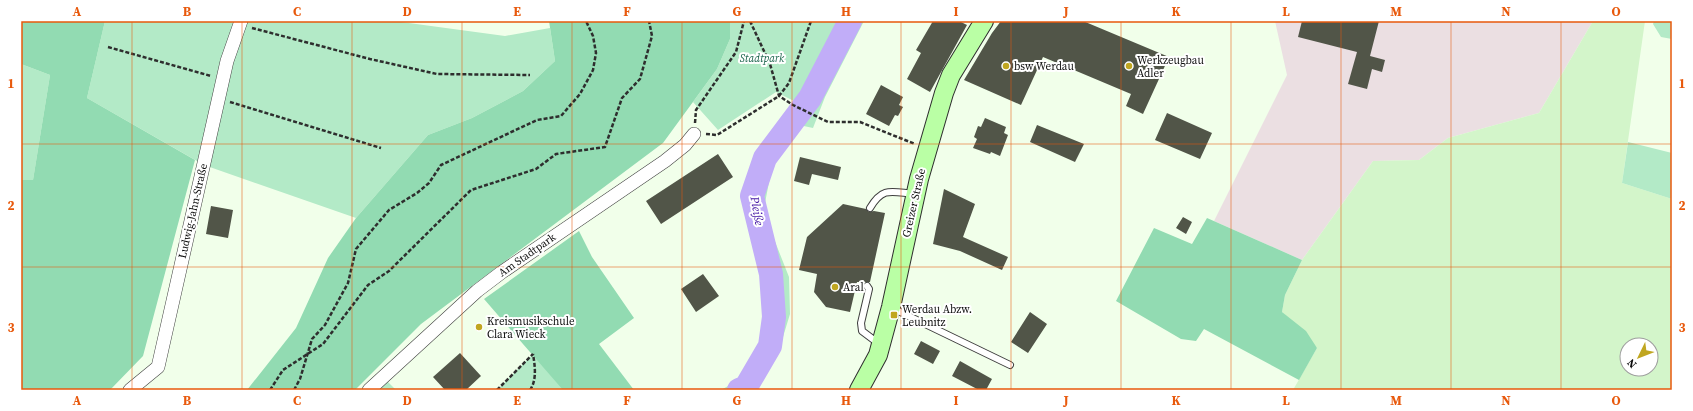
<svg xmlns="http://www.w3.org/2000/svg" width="1693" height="411" viewBox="0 0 1693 411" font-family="'Source Serif 4',serif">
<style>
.industrial{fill:#ebdfe2}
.farmland{fill:#d3f5ca;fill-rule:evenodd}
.green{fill:#b3eac7}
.forest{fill:#92dbb2}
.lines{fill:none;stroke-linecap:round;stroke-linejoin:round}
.stream{stroke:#5f32d1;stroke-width:4}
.river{stroke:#c1adf8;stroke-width:24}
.building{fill:#515548}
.lane-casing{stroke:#3f3f3f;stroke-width:8}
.street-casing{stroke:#3f3f3f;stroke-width:14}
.secondary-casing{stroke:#2e2e2e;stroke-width:20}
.path{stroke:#2e2e2e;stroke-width:2.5;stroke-dasharray:4 2;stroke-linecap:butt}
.lane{stroke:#fff;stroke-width:6}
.street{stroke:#fff;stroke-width:13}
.secondary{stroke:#baffa5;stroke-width:18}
.grid{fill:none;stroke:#e8590c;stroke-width:1;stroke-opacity:0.55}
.poi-dot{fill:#c0a620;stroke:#fff;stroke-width:1.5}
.labels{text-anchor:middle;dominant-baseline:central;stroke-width:4;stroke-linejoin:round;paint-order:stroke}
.park-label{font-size:11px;font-style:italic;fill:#1b654d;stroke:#fff}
.poi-label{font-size:11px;fill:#0c0c0c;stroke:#fff;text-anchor:start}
.street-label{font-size:11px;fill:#0c0c0c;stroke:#fff}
.water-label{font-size:12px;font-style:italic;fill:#4012a1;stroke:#fff}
.neatline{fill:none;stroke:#e8590c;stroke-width:1.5}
.grid-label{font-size:13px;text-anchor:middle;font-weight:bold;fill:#e8590c}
</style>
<rect width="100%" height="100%" fill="#f1ffea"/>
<path class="industrial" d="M1275 21H1593L1539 113 1448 138 1419 160 1373 161 1302 260 1214 221 1287 75Z"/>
<path class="farmland" d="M1593 21H1645L1622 183 1672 199V390H1293L1317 348 1282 312 1285 295 1302 260 1373 161 1419 160 1448 138 1539 113ZM1627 345H1651V369H1627Z"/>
<path class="green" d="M105 21H394L505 36 550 28 555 61 523 91 472 118 428 135 356 218 204 165 87 98Z
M730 21H864L825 97 813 128 799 125 780 151 770 177 765 203 774 239 789 277 790 314 779 350 754 390H721L744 377 761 349 767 327 766 289 755 241 744 207 751 176 767 142 790 114 794 101 776 92 718 130 693 102 717 69 730 39Z
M1654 21H1672V39L1661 37 1653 24Z
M21 64 50 75 33 180H21Z
M1628 142 1672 153V199L1622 183Z
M533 354 564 390H497Z
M386 380 396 390H373Z"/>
<path class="forest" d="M21 21H105L87 98 195 160 143 356 110 390H21V180H33L50 75 21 64Z
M549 21H730V39L717 69 663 143 421 324 355 390H247L296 328 328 258 356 218 428 135 472 118 523 91 555 61Z
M1207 218 1302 260 1285 295 1282 312 1306 331 1317 348 1299 380 1204 329 1196 341 1181 339 1116 301 1154 228 1192 244Z
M579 231 592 257 634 318 599 344 634 390H563L484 299Z"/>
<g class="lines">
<path class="stream" d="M746 387 750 390"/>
<path class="river" d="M739 390 746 387 770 346 774 317 771 274 752 196 765 158 810 98 850 21"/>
</g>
<path class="building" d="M933 21H959L967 25 930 92 907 79 921 53 916 50Z
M1001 21H1083L1169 57 1143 114 1126 106 1131 94 1043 57 1021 105 964 80 992 33Z
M1302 21H1379L1370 56 1385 60 1382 72 1372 69 1367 89 1348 84 1357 52 1298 37Z
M881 85 903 97 899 105 903 107 898 116 895 115 889 126 866 114Z
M1167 113 1212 133 1200 159 1155 140Z
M985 118 1006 127 1004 133 1008 135 1000 156 991 152 990 154 973 148 977 139 974 137 978 126 981 127Z
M1037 125 1084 144 1075 162 1030 142Z
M718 154 733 177 661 224 646 201Z
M800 157 841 167 838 180 812 174 809 185 794 181Z
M944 189 975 204 963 237 1008 257 1002 270 960 251 933 244Z
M843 204 866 209 869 212 874 211 885 213 870 282H857L850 312 826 307 814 292 817 274 799 270 807 237Z
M211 206 233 210 228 238 206 234Z
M1183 217 1192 222 1186 234 1176 228Z
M703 274 719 296 696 312 681 289Z
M1030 312 1047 324 1028 353 1011 342Z
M921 341 940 351 933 364 914 354Z
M460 353 481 376 466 390H445L433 377Z
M960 361 992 379 986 390H979L952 376Z"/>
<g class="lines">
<g class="lane-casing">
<path id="lane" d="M870 208C883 186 892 192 914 194
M867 286 869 289 861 323 862 331 878 343
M892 308 1010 365"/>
</g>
<g class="street-casing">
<path id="street" d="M130 390 158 367 227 61 241 21
M369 390 477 291 502 272 665 161 685 145 694 134"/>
</g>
<g class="secondary-casing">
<path id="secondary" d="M859 390 878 355 891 307 919 179 944 93 951 75 984 21"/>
</g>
<path class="path" d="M750 21 770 64 779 96 793 105 828 122H860L915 144
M252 28 370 59 437 74 530 75
M108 47 211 76
M230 102 381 148
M695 123 696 110 736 52 744 21
M706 134 717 135 779 96 789 83 811 21
M270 390 283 370 323 344 368 285 389 271 471 190 536 169 556 154 605 147 622 98 640 79 652 36 649 21
M294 390 300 379 312 339 325 325 348 283 356 249 389 210 417 193 429 183 441 165 537 120 561 116 580 94 593 70 596 53 593 36 586 21
M497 390 533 354
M530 390C537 380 535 366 533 354"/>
<use href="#lane" class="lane"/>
<use href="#street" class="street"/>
<use href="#secondary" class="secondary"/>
</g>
<path class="grid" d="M132 21V390M242 21V390M352 21V390M462 21V390M572 21V390M682 21V390M792 21V390M901 21V390M1011 21V390M1121 21V390M1231 21V390M1341 21V390M1451 21V390M1561 21V390M21 144H1672M21 267H1672"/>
<g class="poi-dot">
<circle cx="1006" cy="66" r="4"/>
<circle cx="1129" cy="66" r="4"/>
<circle cx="835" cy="287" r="4"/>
<rect x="890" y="311" width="8" height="8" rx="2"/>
<circle cx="479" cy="327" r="4"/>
</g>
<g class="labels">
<g class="park-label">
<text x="762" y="58">Stadtpark</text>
</g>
<g class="poi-label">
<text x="1137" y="60">Werkzeugbau<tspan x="1137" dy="13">Adler</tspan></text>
<text x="1014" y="66">bsw Werdau</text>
<text x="843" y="287">Aral</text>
<text x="902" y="309">Werdau Abzw.<tspan x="902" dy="13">Leubnitz</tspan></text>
<text x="487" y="321">Kreismusikschule<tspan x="487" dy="13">Clara Wieck</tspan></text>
</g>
<g class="street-label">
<text transform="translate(914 203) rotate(-77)">Greizer Straße</text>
<text transform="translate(193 211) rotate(-77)">Ludwig-Jahn-Straße</text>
<text transform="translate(527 255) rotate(-35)">Am Stadtpark</text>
</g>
<g class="water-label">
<text transform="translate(757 211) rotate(80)">Pleiße</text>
</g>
</g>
<rect width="1693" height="411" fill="none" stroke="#ffffff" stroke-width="44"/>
<g transform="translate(1639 357) rotate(227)"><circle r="19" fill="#ffffff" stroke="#9e9e9e"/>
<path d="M0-3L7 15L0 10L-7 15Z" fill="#c0a620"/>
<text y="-6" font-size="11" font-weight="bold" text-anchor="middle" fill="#0c0c0c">N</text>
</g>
<rect x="22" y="22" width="1649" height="367" class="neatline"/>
<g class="grid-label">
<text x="77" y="16">A</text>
<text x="187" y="16">B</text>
<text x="297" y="16">C</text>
<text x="407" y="16">D</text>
<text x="517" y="16">E</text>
<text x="627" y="16">F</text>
<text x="737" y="16">G</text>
<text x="846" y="16">H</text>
<text x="956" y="16">I</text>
<text x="1066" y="16">J</text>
<text x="1176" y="16">K</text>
<text x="1286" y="16">L</text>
<text x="1396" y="16">M</text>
<text x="1506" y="16">N</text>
<text x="1616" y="16">O</text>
<text x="11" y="88">1</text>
<text x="1682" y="88">1</text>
<text x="11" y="210">2</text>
<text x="1682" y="210">2</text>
<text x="11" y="332">3</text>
<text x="1682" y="332">3</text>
<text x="77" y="405">A</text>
<text x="187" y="405">B</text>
<text x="297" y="405">C</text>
<text x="407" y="405">D</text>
<text x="517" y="405">E</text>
<text x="627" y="405">F</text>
<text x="737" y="405">G</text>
<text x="846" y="405">H</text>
<text x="956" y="405">I</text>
<text x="1066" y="405">J</text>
<text x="1176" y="405">K</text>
<text x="1286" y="405">L</text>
<text x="1396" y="405">M</text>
<text x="1506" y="405">N</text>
<text x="1616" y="405">O</text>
</g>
</svg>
